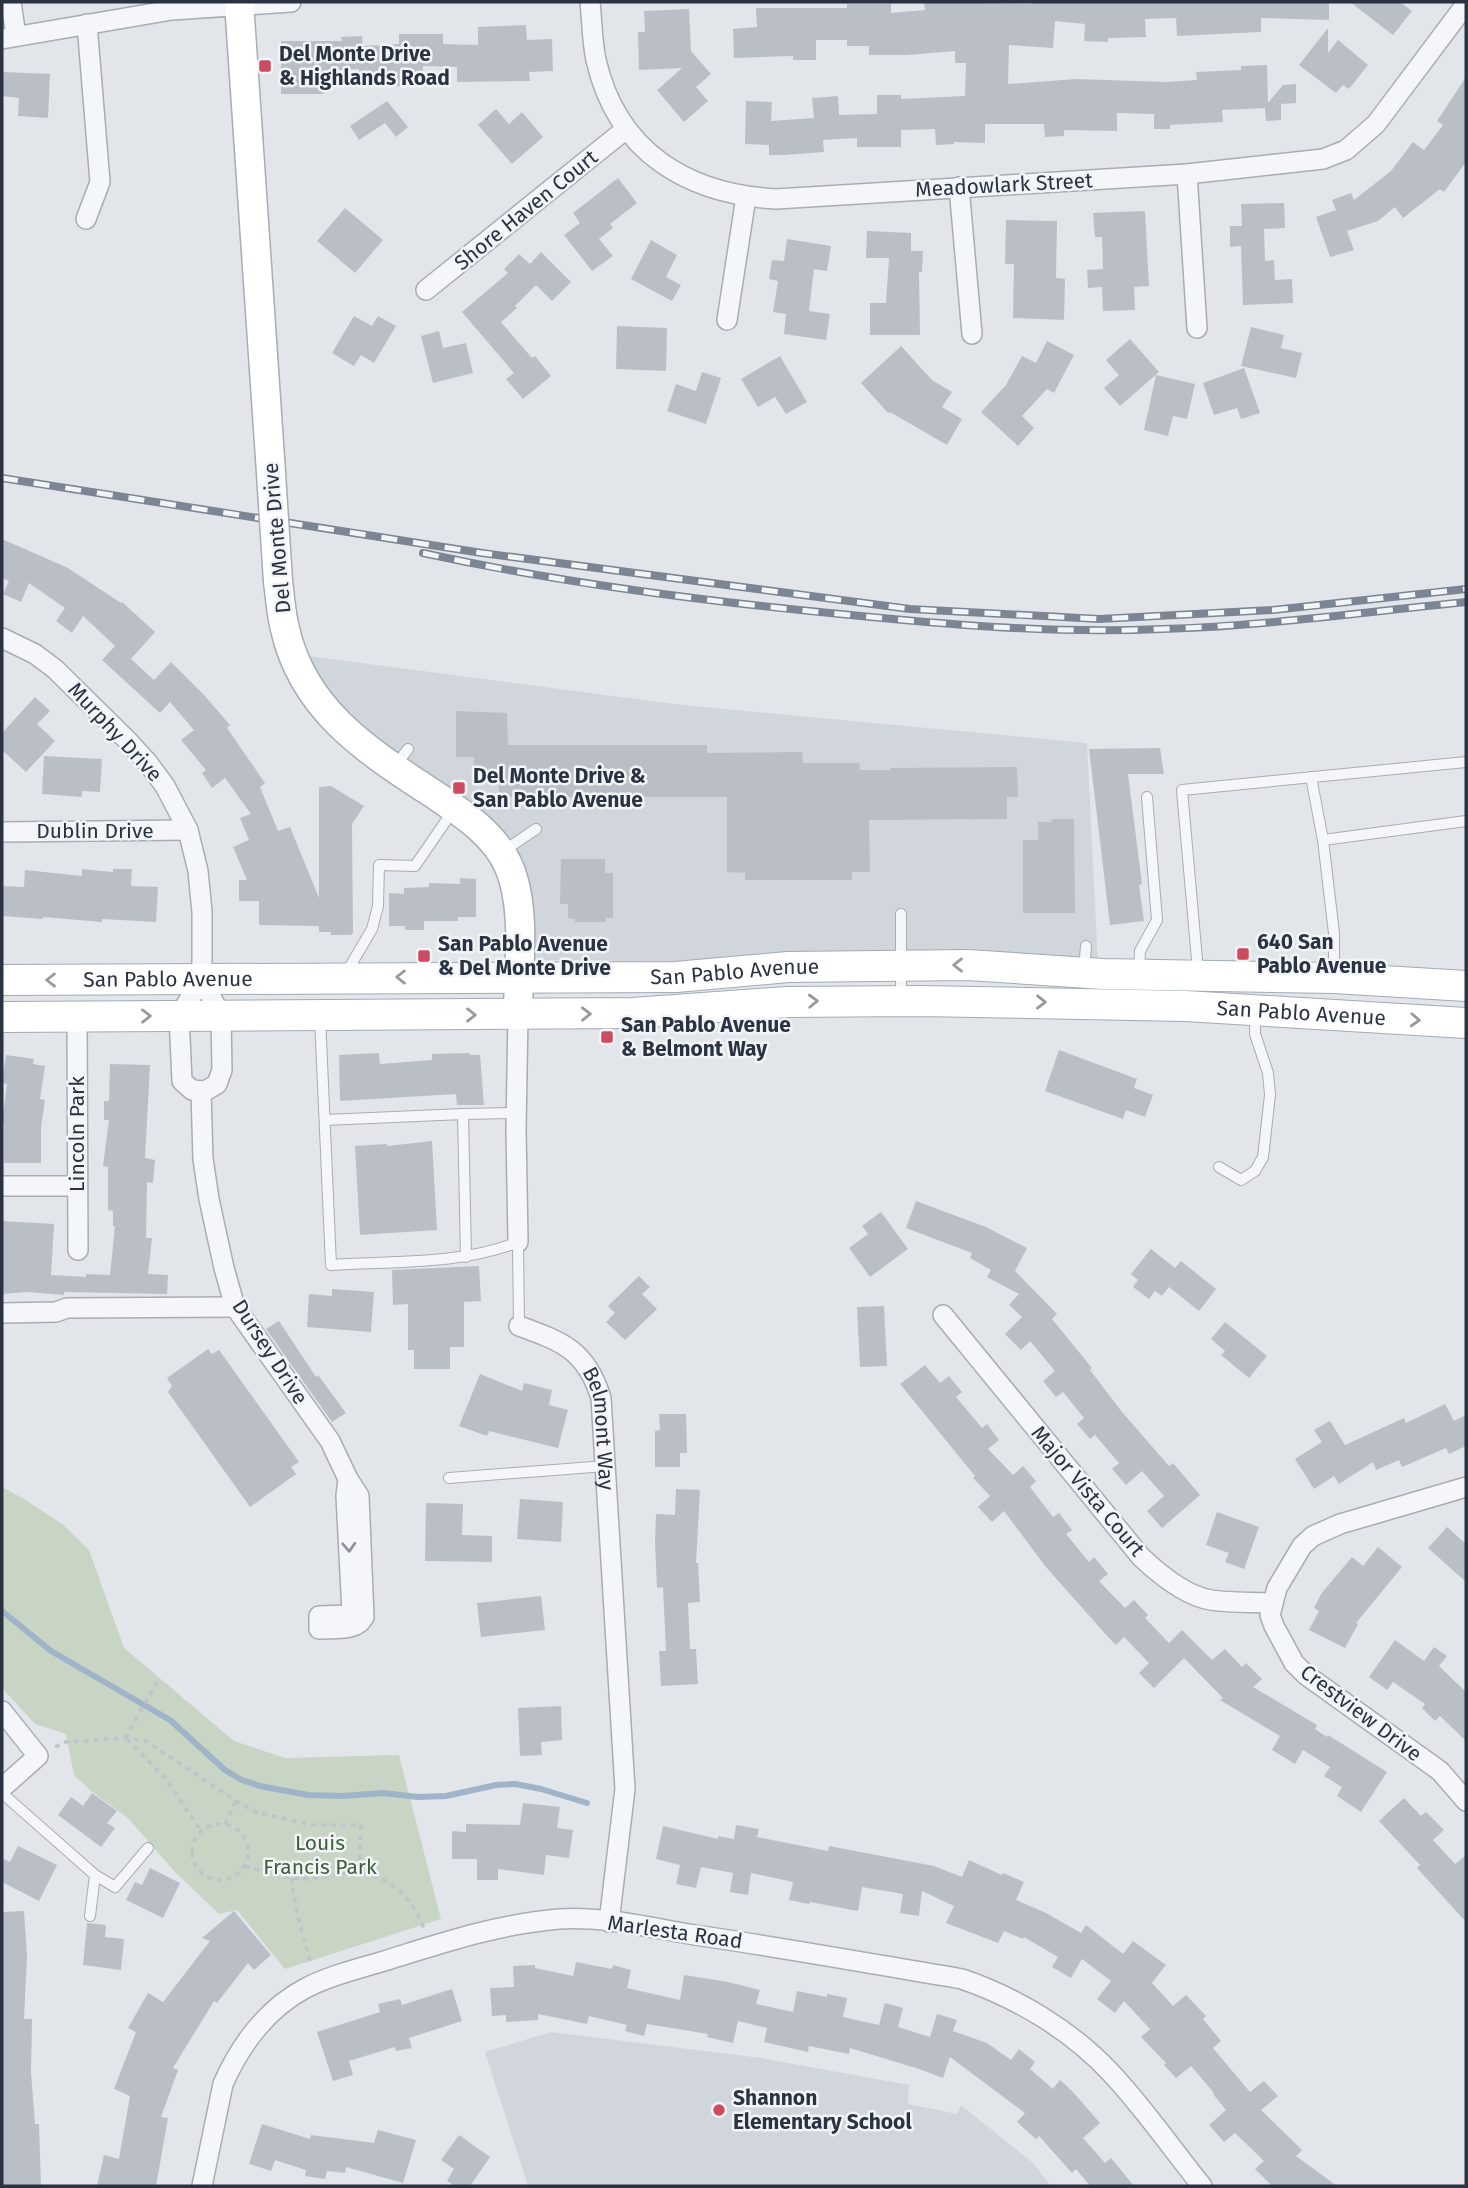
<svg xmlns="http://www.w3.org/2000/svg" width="1468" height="2188" viewBox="0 0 1468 2188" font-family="'Fira Sans',sans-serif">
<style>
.built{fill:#d1d5dc}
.green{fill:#c8d4c4}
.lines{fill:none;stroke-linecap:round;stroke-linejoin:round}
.stream{stroke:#9fb4c9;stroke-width:6}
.building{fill:#babfc7}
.lane-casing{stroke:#a7adb4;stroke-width:12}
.street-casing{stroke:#a7adb4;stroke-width:22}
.secondary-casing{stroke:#a7adb4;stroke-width:31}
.primary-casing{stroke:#a2aab6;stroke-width:32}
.path{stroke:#c0c3c9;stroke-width:3.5;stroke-dasharray:5 5;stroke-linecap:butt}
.lane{stroke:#f5f6f9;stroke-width:10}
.street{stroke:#f5f6f9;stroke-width:19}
.secondary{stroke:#fff;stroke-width:28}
.primary{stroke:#fff;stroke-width:30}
.rail-casing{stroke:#7c8594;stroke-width:8}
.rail{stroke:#f2f5f8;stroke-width:5;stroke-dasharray:16;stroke-linecap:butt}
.secondary-bridge-casing{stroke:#a7adb4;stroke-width:31;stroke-linecap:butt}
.secondary-bridge{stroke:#fff;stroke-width:28}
.oneway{stroke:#9599a0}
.oneway2{stroke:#90949e}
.poi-dot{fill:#cc4b60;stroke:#f2f5f8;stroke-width:2.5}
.labels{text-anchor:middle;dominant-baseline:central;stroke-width:5;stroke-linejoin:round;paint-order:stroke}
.poi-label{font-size:21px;font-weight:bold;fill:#2b3342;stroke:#f2f5f8;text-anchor:start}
.street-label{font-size:21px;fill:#2b3342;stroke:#f2f5f8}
.park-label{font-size:21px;fill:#405e38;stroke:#f2f5f8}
</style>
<rect width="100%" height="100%" fill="#e2e6ea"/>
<path class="built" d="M308 656 682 705 1087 743 1098 965 529 960 527 874 491 825 359 734 323 695Z
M551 2032 761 2058 909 2085 908 2104 957 2114 961 2105 1033 2163 1051 2186H528L485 2052Z"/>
<path class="green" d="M2 1487 24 1499 62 1524 89 1550 124 1648 234 1741 285 1758 399 1755 441 1919 285 1969 237 1910 219 1914 175 1872 128 1818 91 1791 74 1775 66 1734 35 1724 2 1688Z"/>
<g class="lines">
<path class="stream" d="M2 1611 51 1651 170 1720 225 1770 242 1780 260 1786 308 1795 342 1796 383 1793 418 1797 446 1796 496 1785 515 1784 541 1789 587 1803"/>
</g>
<path class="building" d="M924 2 1032 4V2H1329V20L1261 18V32L1177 36 1176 18 1145 19 1146 37 1108 38V42L1084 41 1085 24 1055 21 1053 48 1009 45 1008 84 1076 79 1165 82 1197 80 1196 72 1241 70V66L1267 65 1268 103 1283 85 1296 84V103L1281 104V120L1266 121 1265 108 1222 110 1223 122 1170 125V129H1154V114L1117 113V131L1064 130V136L1045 137 1044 124H985V143L954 142V144L936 145 935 129 901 130V147H857V138L823 140 824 152 785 155H769V145L745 144 746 101 772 102 771 121 814 118 812 98 838 96 839 115 877 114V95H901V99L965 96 966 63H955V51L907 55H869V46H847V40H816V60H793V56L734 58 733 29 757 27 756 8H847V4H891V13L925 10Z
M1350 2H1400L1412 11 1393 35Z
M689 9 691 51 711 74 696 87 708 101 684 122 657 90 682 68 639 70 638 32H645L644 11Z
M526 25 527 40 552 39 553 71 529 72 530 81 457 82V67L423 66 422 87 360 85 359 69 324 71V94H281V41H342L341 37 362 36 363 46 399 44V34H443V44L478 45V27Z
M1328 28V53L1338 40 1368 65 1349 89 1343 85 1336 93 1299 65Z
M2 72 50 74 48 118 18 116 19 98 2 96Z
M1466 77V162L1444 192 1440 189 1403 218 1395 207 1378 221 1347 231 1354 250 1330 257 1316 217 1336 210 1332 200 1351 193 1354 200 1391 171 1413 142 1424 150 1443 125 1437 121Z
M387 101 408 127 396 137 385 123 359 140 350 126Z
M496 109 509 124 522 112 543 137 512 164 478 125Z
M618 178 637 203 610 224 613 228 599 239 613 256 592 271 564 235 580 223 573 213Z
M1284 203 1285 228 1264 229 1265 261 1274 260 1275 280 1292 279 1293 303 1243 305 1241 246 1230 247V226H1242L1241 204Z
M345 208 383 240 355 273 317 241Z
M1145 211 1149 286 1134 287 1135 310 1103 311 1102 287 1088 288 1087 270 1103 269 1102 237H1095L1093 213Z
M1006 220 1057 221 1056 278 1065 279 1064 320 1013 318 1014 264H1005Z
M867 231 911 233V251H923L922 272H919L920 335H870V303H886L889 258H866Z
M787 239 831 246 827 271 814 269 809 311 830 314 826 340 784 334 786 314 773 312 778 281 769 279 772 260 784 261Z
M651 240 677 255 666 277 681 285 672 301 631 279Z
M541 252 571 282 552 301 536 285 515 306 517 308 501 322 532 358 535 356 551 376 523 399 506 379 514 373 462 312 508 273 504 269 519 254 530 264Z
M354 316 372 326 378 316 396 326 374 363 361 355 354 366 332 353Z
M617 326 667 328 666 371 616 369Z
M1251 327 1284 335 1281 348 1302 353 1296 378 1241 366Z
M439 331 443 348 466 343 473 373 433 383 421 336Z
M1130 339 1159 372 1120 406 1104 388 1119 375 1106 360Z
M1047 341 1074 355 1054 393 1047 389 1022 416 1034 428 1018 446 981 412 1006 385 1022 356 1036 363Z
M901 346 932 380 952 392 942 407 962 419 947 445 890 412 888 413 861 383Z
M780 356 807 402 786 414 775 397 758 407 741 379Z
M1244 368 1260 413 1241 419 1237 408 1214 415 1203 383Z
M702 372 721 378 706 424 667 411 676 384 696 391Z
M1156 375 1195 384 1187 419 1173 416 1168 436 1144 430Z
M2 539 68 568 121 603 122 602 155 632 131 659 154 680 171 662 204 695 230 725 227 728 265 783 260 787 278 831 290 827 319 898V787L331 786 364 806 352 824 353 933 351 935H331V932H319V926L259 925V901H239V880H247L233 847 249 840 240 818 251 814 225 778 212 788 202 773 206 770 181 740 194 730 170 702 160 713 102 660 115 646 83 616 72 633 56 621 65 608 29 583 21 602 3 594 9 581 2 578Z
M35 697 50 711 37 724 55 741 26 772 2 750V733Z
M456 711 507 713 508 745H707V753L802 752 803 763H859L860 770H890V768L1017 767 1018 797H1007V819L869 820 870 872H852V880H745V873L727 872V797H499V775H474V757H456Z
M1160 748 1164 774H1128L1142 884 1139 885 1144 921 1110 925 1089 749Z
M44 756 102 759 100 792 82 791V797L42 794Z
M1051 819H1074L1075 913H1023V840H1038V822H1052Z
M561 859H605V873H613V918H606V922H575V919L568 918V904H560Z
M82 869 113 872V869H132L131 886 158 887 156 922 102 919V922L43 917V919L2 916V886L24 887 25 870 82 876Z
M460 878 476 879V917H458V921H424V930H405V926H389V893L404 894V888L429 887V883L460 884Z
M1059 1050 1137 1079 1134 1088 1153 1095 1145 1117 1126 1110 1123 1119 1045 1091Z
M379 1053 380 1064 432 1060V1054L470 1053V1055H480L484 1105H457L456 1094 340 1101 339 1055Z
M6 1055 34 1059 33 1064 45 1066 40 1099 45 1100 41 1128V1163H4V1123L2 1122 7 1084 2 1083Z
M110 1064 150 1065 145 1158 155 1160 153 1183 147 1182 146 1238H152L148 1274 168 1275 167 1294 64 1292V1295L27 1292 2 1294V1221L54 1224 51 1275 86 1277V1274L110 1275 115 1226H113V1211L108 1210V1167L103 1166 109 1120H104V1101H109Z
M432 1141 437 1230 360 1235 355 1146 387 1144V1146Z
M916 1201 986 1227 1027 1248 1015 1271 1057 1314 1052 1319 1092 1368 1090 1370 1122 1412 1169 1466 1173 1463 1200 1495 1162 1528 1147 1511 1164 1496 1142 1471 1126 1485 1112 1469 1119 1463 1095 1435 1090 1439 1077 1424 1084 1418 1063 1392 1056 1397 1043 1381 1055 1371 1030 1341 1021 1350 1005 1334 1022 1317 1009 1305 1019 1294 987 1277 991 1270 970 1258 972 1253 906 1228Z
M881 1212 908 1249 870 1277 849 1248 868 1234 862 1226Z
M1151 1249 1175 1268 1181 1261 1216 1289 1199 1311 1169 1287 1162 1296 1155 1291 1149 1299 1133 1287 1138 1280 1131 1274Z
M479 1266 481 1301 464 1302V1347H450V1369H414V1350H408V1304L393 1305 392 1270Z
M639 1276 650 1287 642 1294 657 1309 625 1340 606 1322 615 1313 608 1306Z
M332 1289 374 1292 371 1332 307 1327 309 1294 332 1296Z
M884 1306 887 1366 860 1367 857 1307Z
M279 1321 316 1377 318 1375 346 1413 332 1422 266 1329Z
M1225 1322 1267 1356 1249 1378 1221 1355 1225 1351 1211 1339Z
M208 1349 212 1354 219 1350 299 1462 291 1467 296 1474 250 1507 168 1392 172 1386 167 1378Z
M925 1365 940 1383 949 1376 962 1392 956 1397 982 1428 987 1424 999 1440 988 1449 1013 1475 1023 1466 1036 1481 1030 1487 1053 1517 1059 1513 1072 1530 1066 1534 1089 1562 1094 1557 1108 1574 1099 1581 1125 1608 1134 1600 1148 1615 1145 1618 1169 1643 1182 1630 1212 1660 1225 1649 1242 1667 1246 1663 1262 1679 1253 1687 1317 1725 1315 1729 1327 1737 1328 1735 1387 1772 1361 1812 1337 1796 1342 1787 1324 1776 1330 1767 1303 1750 1295 1764 1272 1750 1280 1736 1220 1700 1223 1698 1184 1658 1154 1688 1139 1673 1149 1663 1124 1637 1116 1645 1109 1638 1045 1566 1004 1511 992 1522 978 1507 990 1496 973 1478 975 1476 900 1384Z
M480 1374 522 1391 524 1383 552 1390 549 1405 568 1410 558 1448 489 1431 487 1436 459 1426Z
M1445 1404 1454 1421 1466 1415V1446L1449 1454 1446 1448 1402 1467 1399 1460 1376 1470 1373 1462 1339 1484 1334 1476 1314 1489 1295 1459 1322 1442 1314 1430 1330 1421 1345 1445 1404 1418 1406 1423Z
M659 1414H686L687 1453H680V1467H655V1431L660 1430Z
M676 1489 700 1490 696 1563H698L700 1602 688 1603 690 1649H696L698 1684 661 1686 659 1651H666L663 1587 657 1588 655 1542 656 1514 675 1515Z
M520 1499 563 1502 561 1542 517 1539Z
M426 1503 463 1504 462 1535 492 1536V1562L425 1561Z
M1217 1512 1259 1527 1244 1569 1225 1562 1229 1553 1206 1545Z
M1447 1527 1466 1544V1582L1428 1548Z
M1378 1547 1402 1567 1356 1623 1358 1624 1345 1648 1309 1630 1319 1611 1314 1608 1321 1594 1352 1557 1363 1566Z
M541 1596 545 1630 481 1637 477 1603Z
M1395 1640 1424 1661 1434 1647 1447 1656 1439 1666 1466 1692V1741L1440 1716 1435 1721 1422 1708 1425 1704 1393 1682 1387 1690 1369 1677Z
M561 1706 562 1740 541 1742 542 1755 520 1756 518 1708Z
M92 1793 117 1811 107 1823 115 1828 101 1847 58 1815 71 1797 83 1806Z
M1404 1798 1421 1816 1426 1812 1444 1830 1433 1840 1455 1864 1466 1855V1922L1417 1868 1420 1865 1379 1821Z
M523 1803 560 1807 557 1828 573 1830 569 1858 546 1855 544 1875 498 1869V1880H477V1859H452V1831L466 1832V1824L520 1825Z
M736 1825 759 1829 757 1837 828 1851 829 1846 934 1866 962 1877 969 1860 1002 1875 1003 1873 1024 1882 1016 1900 1046 1913 1081 1933 1086 1925 1123 1954 1133 1941 1166 1965 1152 1983 1173 2006 1186 1995 1206 2016 1203 2019 1221 2041 1213 2048 1250 2092 1264 2081 1278 2096 1261 2110 1302 2150 1296 2156 1337 2186H1272L1255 2169 1264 2161 1235 2133 1224 2142 1209 2125 1226 2110 1213 2094 1214 2093 1191 2066 1176 2078 1164 2065 1166 2063 1141 2037 1150 2029 1124 2001 1115 2013 1097 1999 1111 1981 1082 1959 1071 1978 1052 1967 1058 1957 1024 1937 1023 1939 1004 1931 998 1943 946 1923 954 1906 922 1891 919 1916 900 1913 903 1894 862 1887 858 1911 810 1902 809 1904 789 1900 793 1882 751 1873 748 1895 730 1892 733 1873 701 1867 696 1888 676 1884 680 1865 656 1859 663 1826 718 1839V1836L734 1839Z
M18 1846 57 1865 39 1901 2 1882V1858L10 1862Z
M150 1868 180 1883 163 1918 126 1900 135 1882 142 1885Z
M24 1911 27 1956 24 2019H32L31 2072 35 2124H39L41 2186H2V1912Z
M234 1911 271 1955 254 1970 248 1963 217 2003 214 2001 173 2068 178 2070 161 2117 168 2118 156 2186H97L104 2155 119 2159 130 2096 114 2089 136 2032 128 2028 148 1993 163 2002 210 1941 202 1938Z
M87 1923 106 1925 105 1937 124 1939 121 1970 83 1965Z
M576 1962 612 1969 613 1965 631 1970 627 1988 680 2000 684 1975 728 1982 760 1990 756 2004 793 2012 797 1991 827 1997V1994L847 1998 843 2017 879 2025 885 2003 903 2008 898 2027 930 2037 937 2014 957 2020 953 2031 987 2043 1011 2060 1019 2049 1035 2062 1030 2069 1053 2089 1060 2080 1072 2091 1100 2123 1083 2138 1105 2163 1111 2158 1134 2186H1090L1076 2169 1072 2173 1039 2136 1036 2139 1017 2122 1025 2113 950 2057 943 2078 919 2069 850 2048 849 2054 809 2046 808 2052 764 2042 767 2028 738 2021 733 2043 707 2037 708 2034 647 2024 644 2036 625 2031 627 2025 589 2016 587 2024 538 2014V2020L506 2022V2015L492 2016 490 1988 514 1987 513 1966 535 1965V1968L573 1976Z
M452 1989 462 2021 409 2038 412 2048 396 2051 395 2047 349 2061 353 2075 333 2081 317 2032 380 2012 378 2004 400 1999 402 2005Z
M262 2124 310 2139 311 2135 374 2143 378 2130 416 2140 403 2183 346 2167 345 2173 327 2171 325 2179 305 2176 306 2170 275 2160 271 2171 249 2164Z
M459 2135 490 2157 470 2186H455L447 2181 454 2169 441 2160Z"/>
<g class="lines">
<g class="lane-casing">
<path id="lane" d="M396 765 408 749
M1311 777 1323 840
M502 852 536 829
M1084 970 1086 946
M1139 970 1140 951 1157 920 1147 797
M1198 971 1182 790 1466 762
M1334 974V933L1323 840 1466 821
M345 975 372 929 378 906 379 865 415 866 454 809
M901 997V914
M320 1017 331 1265C392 1261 461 1265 518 1242L519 1326
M463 1114 516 1113
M325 1120 463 1114 466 1257
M1219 1167 1241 1180 1255 1171 1263 1157 1270 1095 1268 1073 1255 1034V1015
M449 1478 606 1466
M2 1793 95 1875 115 1887 148 1848
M90 1916 95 1875"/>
</g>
<g class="street-casing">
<g id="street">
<path d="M11 2 16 36"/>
<path d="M590 2C592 21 592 41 596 60 617 152 687 194 776 199L1187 174 1323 159 1346 150 1376 124 1466 4"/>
<path d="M2 39 172 10 291 2"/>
<path d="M1187 174 1197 328"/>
<path d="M959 187 972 334"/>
<path d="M86 219 100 182 87 24"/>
<path d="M426 290 626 129"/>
<path d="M727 320 746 197"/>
<path d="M2 638 35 654 55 669 127 740 148 763 165 786 188 830 198 871 202 912V979L221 1016 222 1070 217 1084 205 1091 192 1090 182 1081 179 1016 202 979"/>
<path d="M2 832 188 830"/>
<path d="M77 1017 78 1250"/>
<path d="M201 1092 203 1159 209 1199 224 1268 235 1307 330 1441 348 1479 359 1496 364 1617C356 1632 334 1628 319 1629V1616L348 1615 352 1612 346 1496 348 1479"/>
<path d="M2 1186H77"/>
<path d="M518 1242 516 1129 518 1015"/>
<path d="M2 1313 56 1312 67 1308 235 1307"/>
<path d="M943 1315 1141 1557C1159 1574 1185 1596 1211 1600 1230 1603 1252 1602 1272 1603"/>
<path id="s1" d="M519 1326C563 1342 586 1350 601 1398L625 1789 609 1922"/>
<path d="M1466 1487 1340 1524 1313 1536 1302 1546 1277 1588 1270 1615 1274 1626 1294 1663 1306 1675 1440 1771 1466 1801"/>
<path d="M2 1711 38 1756 2 1788"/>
<path d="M202 2186 223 2084C240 2045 267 2009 304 1989 328 1976 358 1969 384 1961 442 1943 498 1924 559 1919 604 1916 651 1928 695 1935 785 1948 873 1964 962 1979 1017 1998 1071 2030 1111 2073 1144 2108 1172 2149 1202 2186"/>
</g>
</g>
<g class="secondary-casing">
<path id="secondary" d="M239 2 270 458
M278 581C280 597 281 613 285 629 304 713 371 753 438 797 465 815 496 836 509 867 527 909 518 969 518 1015"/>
</g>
<g class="primary-casing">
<g id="primary">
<path id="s2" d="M2 980 676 977 788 967 968 965 1103 974 1334 978 1466 986"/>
<path id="s3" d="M2 1017 633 1013 787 1002 919 1001 1185 1006 1466 1023"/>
</g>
</g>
<path class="path" d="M125 1738 157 1682
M127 1739 165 1778 201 1831
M55 1747 65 1742 125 1738 146 1741 236 1801 256 1812 312 1825H361L359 1874
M192 1852a28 28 0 1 1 56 0a28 28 0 1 1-56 0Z
M225 1824 236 1801
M245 1866C265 1872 287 1879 309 1879 322 1878 334 1874 347 1873 387 1872 411 1894 424 1929
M292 1878C294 1907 303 1936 311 1964"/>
<use href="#lane" class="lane"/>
<use href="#street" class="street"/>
<use href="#secondary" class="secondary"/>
<use href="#primary" class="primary"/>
<g class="rail-casing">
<path id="rail" d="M2 478 482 553 910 609 1099 619 1273 610 1466 589
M423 553C557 582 693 600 830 613 940 624 1051 634 1162 629 1264 626 1365 612 1466 602"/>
</g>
<use href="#rail" class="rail"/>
<g class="secondary-bridge-casing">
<path id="secondary-bridge" d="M270 458 278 581"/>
</g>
<use href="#secondary-bridge" class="secondary-bridge"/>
</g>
<defs><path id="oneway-chevron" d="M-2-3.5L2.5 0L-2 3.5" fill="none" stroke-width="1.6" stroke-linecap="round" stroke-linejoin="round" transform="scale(1.75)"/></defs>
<g class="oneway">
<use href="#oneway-chevron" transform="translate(958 965) rotate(180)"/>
<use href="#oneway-chevron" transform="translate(401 977) rotate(180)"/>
<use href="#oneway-chevron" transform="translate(51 980) rotate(180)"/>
<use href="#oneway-chevron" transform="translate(813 1001) rotate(-2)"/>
<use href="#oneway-chevron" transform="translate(1041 1002) rotate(1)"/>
<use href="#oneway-chevron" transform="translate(586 1014) rotate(-1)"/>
<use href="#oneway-chevron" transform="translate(471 1015)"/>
<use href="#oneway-chevron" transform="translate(146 1016) rotate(-1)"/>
<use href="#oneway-chevron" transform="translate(1415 1020) rotate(3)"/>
</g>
<use class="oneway2" href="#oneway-chevron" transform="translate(349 1547) rotate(87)"/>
<g class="poi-dot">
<rect x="258" y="59" width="14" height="14" rx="3.5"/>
<rect x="452" y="781" width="14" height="14" rx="3.5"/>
<rect x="1236" y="947" width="14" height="14" rx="3.5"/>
<rect x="417" y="949" width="14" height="14" rx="3.5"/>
<rect x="600" y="1030" width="14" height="14" rx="3.5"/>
<circle cx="719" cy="2110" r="7"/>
</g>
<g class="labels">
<g class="poi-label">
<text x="279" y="54">Del Monte Drive<tspan x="279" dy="24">&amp; Highlands Road</tspan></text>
<text x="473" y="776">Del Monte Drive &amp;<tspan x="473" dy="24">San Pablo Avenue</tspan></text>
<text x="1257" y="942">640 San<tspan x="1257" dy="24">Pablo Avenue</tspan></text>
<text x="438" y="944">San Pablo Avenue<tspan x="438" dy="24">&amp; Del Monte Drive</tspan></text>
<text x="621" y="1025">San Pablo Avenue<tspan x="621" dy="24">&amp; Belmont Way</tspan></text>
<text x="733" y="2098">Shannon<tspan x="733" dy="24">Elementary School</tspan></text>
</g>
<g class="street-label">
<text transform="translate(1004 185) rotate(-3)">Meadowlark Street</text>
<text transform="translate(526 210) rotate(-39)">Shore Haven Court</text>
<text transform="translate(277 538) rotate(-95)">Del Monte Drive</text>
<text transform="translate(115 732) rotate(47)">Murphy Drive</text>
<text x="95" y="831">Dublin Drive</text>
<text stroke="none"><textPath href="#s2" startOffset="733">San Pablo Avenue</textPath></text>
<text stroke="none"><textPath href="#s2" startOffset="166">San Pablo Avenue</textPath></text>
<text stroke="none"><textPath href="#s3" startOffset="1300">San Pablo Avenue</textPath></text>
<text transform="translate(77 1134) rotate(-90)">Lincoln Park</text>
<text transform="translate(270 1352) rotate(57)">Dursey Drive</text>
<text stroke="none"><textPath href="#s1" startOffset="145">Belmont Way</textPath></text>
<text transform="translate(1088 1491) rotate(50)">Major Vista Court</text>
<text transform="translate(1361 1713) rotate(37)">Crestview Drive</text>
<text transform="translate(675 1932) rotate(8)">Marlesta Road</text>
</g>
<g class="park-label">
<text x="320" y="1843">Louis<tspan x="320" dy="24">Francis Park</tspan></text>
</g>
</g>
<rect width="1468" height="2188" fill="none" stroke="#2b3342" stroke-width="7"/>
</svg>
